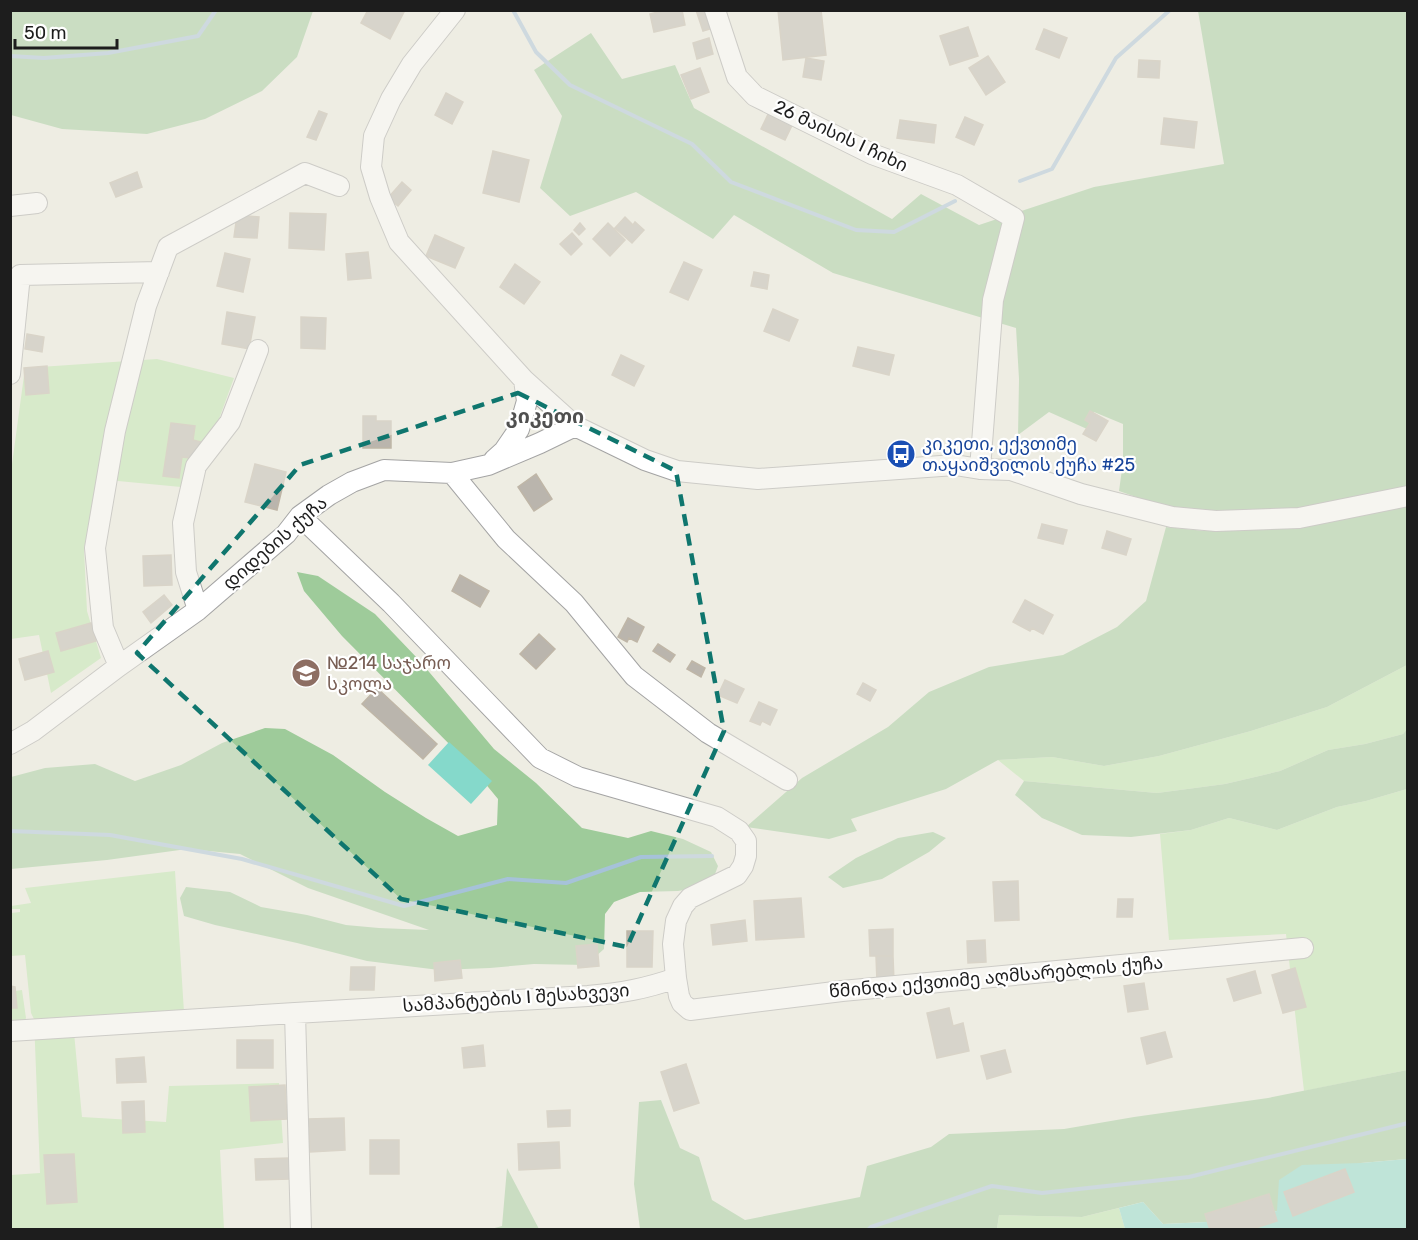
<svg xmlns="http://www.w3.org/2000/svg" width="1418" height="1240" viewBox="0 0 1418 1240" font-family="Rubik,'Noto Sans Georgian',sans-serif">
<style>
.grass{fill:#bbe6ab}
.forest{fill:#9ecb9a}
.pitch{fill:#85d9cb}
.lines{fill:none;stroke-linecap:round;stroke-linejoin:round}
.stream{stroke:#a6c2d9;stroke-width:4}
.building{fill:#bab5ad;stroke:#bfb6a7;stroke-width:1.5}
.minor-casing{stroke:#a4a4a4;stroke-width:22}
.minor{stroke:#fff;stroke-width:20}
.marked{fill:none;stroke:#0f766e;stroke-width:4.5;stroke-dasharray:12 8;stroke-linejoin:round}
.labels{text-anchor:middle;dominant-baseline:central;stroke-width:4.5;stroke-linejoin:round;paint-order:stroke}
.street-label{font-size:18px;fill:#1d1d1d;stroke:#fff}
.transit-label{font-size:18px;fill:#164399;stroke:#fff;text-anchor:start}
.education-label{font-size:18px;fill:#785e54;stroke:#fff;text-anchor:start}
.neighbourhood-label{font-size:20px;font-weight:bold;fill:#505050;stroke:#fff}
</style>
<rect width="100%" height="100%" fill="#eeede3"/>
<path class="grass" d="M157 359 234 378 219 419 189 462 181 487 97 479 84 549 87 611 101 658 51 693 39 635 11 639 10 479 25 368Z
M1407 665V729L1403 734 1365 744 1328 750 1280 771 1225 784 1157 793 1024 781 998 760 1052 757 1104 766 1159 756 1251 731 1327 707Z
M1407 789V1070L1304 1091 1286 934 1169 940 1160 834 1191 830 1229 818 1277 830 1337 807 1366 801Z
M175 871 184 1012 73 1022 82 1117 166 1122 169 1086 279 1083 283 1143 220 1150 224 1229H11V1175L40 1173 34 1019 31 1013 25 955 11 956V913L20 912V909H11V906L31 903 25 888Z
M22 990 26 1018 23 1024 11 1026 10 1011 11 1008H16L15 991Z
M1119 1208 1125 1229 997 1230 999 1215 1082 1217Z"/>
<path class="forest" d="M10 11 11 10 313 11 297 57 262 91 205 119 147 134 62 129 11 115Z
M1198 11H1407V490L1299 511 1196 515 1170 509 1119 491 1123 462V424L1094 412 1087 429 1049 412 1018 435 1019 379 1016 328 833 273 734 215 713 239 636 192 570 216 540 188 562 116 534 70 591 33 622 79 675 65 694 108 892 219 921 194 979 225 1094 187 1224 164Z
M1407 504V665L1327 707 1251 731 1159 756 1104 766 1052 757 998 760 946 789 851 819 857 831 829 839 746 827 802 778 888 727 929 692 989 667 1063 655 1117 627 1146 601 1166 527 1205 531 1243 529Z
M297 572 318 576 375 614 419 660 494 749 536 783 582 828 628 838 651 831 683 839 711 852 718 866 711 885 678 891 640 892 614 902 605 914 604 949 586 965 534 964 490 968 439 970 367 961 297 943 215 925 184 916 180 898 186 887 230 892 261 907 307 915 346 925 379 928 429 930 308 888 240 854 187 849 107 860 11 869V777L45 768 95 764 135 781 181 765 222 743 265 728 285 729 333 755 385 792 426 818 458 836 497 825 498 799 470 765 342 636 304 591Z
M1407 729V789L1366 801 1337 807 1277 830 1229 818 1191 830 1131 837 1082 835 1042 818 1015 795 1024 781 1157 793 1225 784 1280 771 1328 750 1365 744 1403 734Z
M933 832 946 838 929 852 882 879 843 888 828 877 856 858 898 838Z
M1407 1070V1159L1361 1163 1277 1211 1230 1221 1163 1224 1143 1202 1082 1217 999 1215 997 1229H640L634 1184 639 1102 661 1100 680 1148 699 1157 712 1200 745 1220 860 1197 867 1166 931 1147 949 1134 1064 1129 1134 1117 1268 1098Z
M507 1168 539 1229H491L502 1226Z"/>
<path class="pitch" d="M449 742 492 781 471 804 428 765Z
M1407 1159V1229H1125L1119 1208 1143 1202 1163 1224 1230 1221 1277 1211 1279 1180 1302 1165 1361 1163Z"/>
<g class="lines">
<path class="stream" d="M513 10 536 52 570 85 692 144 731 182 856 230 894 232 955 201
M10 56 44 58 108 53 198 36 216 10
M1020 181 1052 169 1116 58 1170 10
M10 831 110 835 242 859 404 906 508 879 566 883 641 857 712 856
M868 1230 871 1227 992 1186 1042 1193 1189 1177 1408 1123"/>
</g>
<path class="building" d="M368 10H405L390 39 361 23Z
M665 10H682L685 25 654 32 650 14Z
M696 10H707L713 28 703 31Z
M778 10H821L826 55 783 60Z
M968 27 978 56 950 65 940 36Z
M1044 29 1067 38 1059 58 1036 49Z
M709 38 713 54 697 59 693 43Z
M988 56 1005 82 986 95 969 68Z
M806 58 824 61 821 80 803 77Z
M1139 60 1160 61 1159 78 1138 77Z
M700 68 709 92 691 99 681 75Z
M446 93 463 102 452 124 435 115Z
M771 108 795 119 785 140 761 129Z
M319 111 327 114 316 140 307 137Z
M965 117 983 125 974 145 956 137Z
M1164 118 1197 122 1194 148 1161 144Z
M900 120 936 125 934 143 897 138Z
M493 151 529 160 519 202 483 193Z
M137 172 142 187 116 197 110 183Z
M402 182 411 190 398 206 388 198Z
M290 213 326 214 324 250 289 248Z
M237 215 259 217 257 238 234 237Z
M625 217 633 225 635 222 644 230 632 243 615 228Z
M580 223 585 229 579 235 574 230Z
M608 223 625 240 610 256 593 239Z
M572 233 582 244 571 255 560 244Z
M435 235 464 248 455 268 426 256Z
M368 252 371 278 348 280 346 254Z
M225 253 250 259 243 292 217 286Z
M684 262 702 270 688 300 670 292Z
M515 264 540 282 524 304 500 287Z
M754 272 769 275 767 289 751 286Z
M773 309 798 320 789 341 764 331Z
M227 312 255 317 249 349 222 344Z
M301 317 326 318 325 349 301 348Z
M27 334 44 337 42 352 25 349Z
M858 347 894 355 889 375 853 366Z
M621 355 644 366 634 386 612 375Z
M47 366 49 393 26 395 24 368Z
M1090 411 1108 421 1096 441 1083 434 1090 423 1085 420Z
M363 416H376V421H391V448H363Z
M171 423 195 426 193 440 201 442 198 459 182 457 179 478 163 476Z
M255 464 286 472 277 510 245 502Z
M536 474 552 499 534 511 518 487Z
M1042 524 1067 530 1063 544 1038 538Z
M1107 531 1131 539 1126 555 1102 548Z
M171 555 172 585 144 586 143 556Z
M460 575 489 591 480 607 452 591Z
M164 595 172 605 151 623 143 612Z
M1025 600 1053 615 1043 634 1032 628 1030 631 1013 622Z
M628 618 644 627 637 642 629 638 627 642 618 637Z
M91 623 96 641 61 651 56 633Z
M539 634 555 649 536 669 520 654Z
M658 644 675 655 670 662 653 651Z
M48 651 54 672 25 680 19 659Z
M692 661 705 668 701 677 687 669Z
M725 680 744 689 737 703 718 695Z
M863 683 876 690 870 701 857 694Z
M377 688 437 744 423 759 362 704Z
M759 702 777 710 770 725 762 721 760 725 750 721Z
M1018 881 1019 920 995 921 993 882Z
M801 898 804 937 756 940 754 901Z
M1118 899H1133L1132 917H1117Z
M745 920 747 941 713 945 711 925Z
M893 929V956H870L869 930Z
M627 931H653L652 967H627Z
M985 940 986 962 968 963 967 941Z
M597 944 599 966 578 968 576 946Z
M876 956H893L894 982H877Z
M460 960 462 978 435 981 434 963Z
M351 967H375L374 990H350Z
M1295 968 1306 1007 1283 1013 1272 975Z
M1255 971 1261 993 1234 1001 1227 979Z
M1144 983 1148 1009 1128 1012 1124 986Z
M10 986 15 987 17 1008H10Z
M949 1008 953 1026 963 1023 969 1051 937 1058 927 1013Z
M1165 1032 1172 1057 1147 1064 1141 1038Z
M237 1040H273V1068H237Z
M483 1045 485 1066 464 1068 462 1048Z
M1005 1050 1011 1072 987 1079 981 1056Z
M144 1057 146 1082 117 1083 116 1059Z
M686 1064 699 1103 674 1111 661 1072Z
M285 1085 287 1119 251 1121 249 1087Z
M144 1101 145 1132 123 1133 122 1102Z
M570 1110V1126L548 1127 547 1111Z
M344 1118 345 1150 310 1152 308 1119Z
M370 1140H399V1174H370Z
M559 1142 560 1168 519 1170 518 1144Z
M74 1154 77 1202 47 1204 44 1155Z
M289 1158 290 1179 256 1180 255 1159Z
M1345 1169 1354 1192 1293 1216 1284 1192Z
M1269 1194 1277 1221 1249 1230H1210L1205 1214Z"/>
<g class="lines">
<g class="minor-casing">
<path id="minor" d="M455 10 412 64 391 99 374 136 371 167 380 197 399 242 524 380 575 426 645 460 677 471 758 479 955 465 980 469 1011 470 1081 494 1172 517 1216 521 1299 518 1408 496
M715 10 737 77 755 96 872 154 957 185 1014 218 993 300 980 469
M10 206 37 203
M10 374 20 275 159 272
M494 460 504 451 519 429 527 401 524 380
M452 473 506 539 574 603 634 676 708 733 787 780
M300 516 391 603 540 758 578 777 717 817 739 831 746 841V856L743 866 737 875 690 898 683 906 676 921 673 944 676 978 679 996 682 1003 690 1010 842 991 1303 948
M198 610 186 572 183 523 196 466 230 422 258 350
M119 666 103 628 95 548 115 431 146 306 168 247 305 173 339 186
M10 744 33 731 119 666 198 610 286 534 300 516 329 495 352 482 384 470 452 473 488 465 540 443 575 426
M295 1013 301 1230
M10 1031 295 1013 588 996C621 993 645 989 676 978"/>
</g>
<use href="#minor" class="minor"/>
</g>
<path d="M0 0H1418V1240H0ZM518 393 676 471 724 731 627 947 401 899 137 653 300 465Z" fill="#eeede3" fill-opacity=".55" fill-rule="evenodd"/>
<path class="marked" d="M518 393 676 471 724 731 627 947 401 899 137 653 300 465Z"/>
<defs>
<g id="bus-disc" transform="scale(1.5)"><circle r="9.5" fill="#1a4fb4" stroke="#fff"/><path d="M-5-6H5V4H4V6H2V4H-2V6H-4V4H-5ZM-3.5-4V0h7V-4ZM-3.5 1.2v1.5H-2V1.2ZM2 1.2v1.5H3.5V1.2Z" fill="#fff"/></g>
<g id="school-disc" transform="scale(1.5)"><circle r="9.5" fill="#8d6e63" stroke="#fff"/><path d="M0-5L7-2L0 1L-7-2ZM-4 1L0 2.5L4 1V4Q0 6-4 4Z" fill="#fff"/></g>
</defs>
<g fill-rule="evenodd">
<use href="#bus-disc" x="901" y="454"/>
<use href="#school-disc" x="306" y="673"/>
</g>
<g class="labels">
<g class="street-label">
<text transform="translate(841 136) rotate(25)">26 მაისის I ჩიხი</text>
<text transform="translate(275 543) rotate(-41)">დიდების ქუჩა</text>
<text transform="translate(996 977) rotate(-5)">წმინდა ექვთიმე აღმსარებლის ქუჩა</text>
<text transform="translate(516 998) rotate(-4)">სამპანტების I შესახვევი</text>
</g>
<g class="transit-label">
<text x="922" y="444">კიკეთი, ექვთიმე<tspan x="922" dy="21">თაყაიშვილის ქუჩა #25</tspan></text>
</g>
<g class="education-label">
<text x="327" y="663">№214 საჯარო<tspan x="327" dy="21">სკოლა</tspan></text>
</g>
<g class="neighbourhood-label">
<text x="545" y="416">კიკეთი</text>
</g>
</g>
<rect width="1418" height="1240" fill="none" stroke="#1d1d1d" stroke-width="24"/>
<path d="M15 39v9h102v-9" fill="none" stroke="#1d1d1d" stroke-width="3"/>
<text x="24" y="39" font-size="18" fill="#1d1d1d" stroke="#ffffff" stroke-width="4.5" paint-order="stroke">50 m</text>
</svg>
